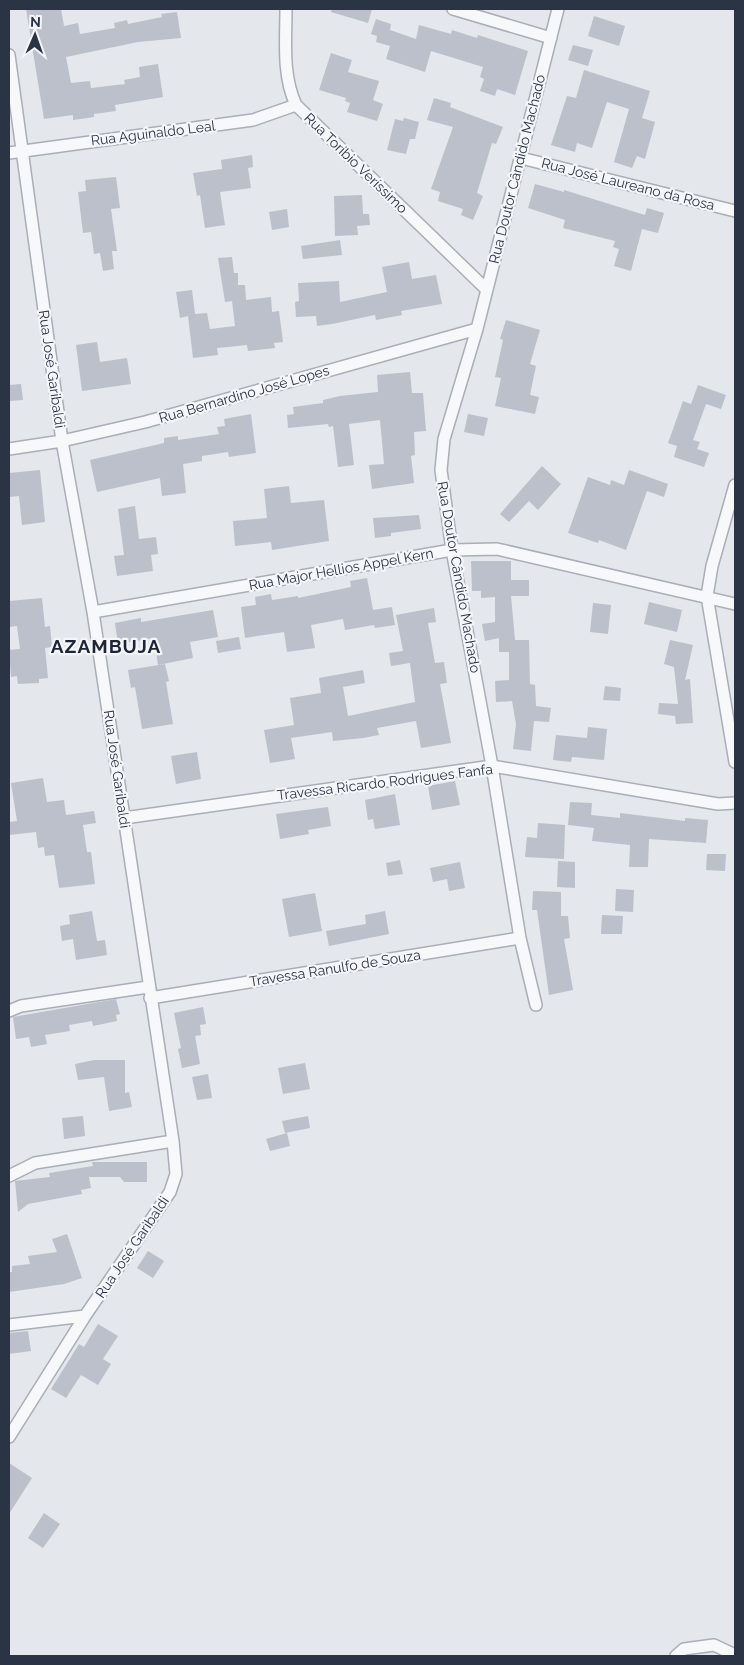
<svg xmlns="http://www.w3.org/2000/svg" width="744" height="1665" viewBox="0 0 744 1665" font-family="Raleway,sans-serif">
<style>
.building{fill:#bbc0ca}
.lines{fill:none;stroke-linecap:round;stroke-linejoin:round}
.minor-casing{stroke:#a9aeb7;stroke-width:14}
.minor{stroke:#f7f8fa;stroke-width:11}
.labels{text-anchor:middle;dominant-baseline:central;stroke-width:4.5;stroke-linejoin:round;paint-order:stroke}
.street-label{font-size:14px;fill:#2b3445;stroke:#f4f6f9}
.district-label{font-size:19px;font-weight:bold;letter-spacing:1px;fill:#1d2536;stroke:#f4f6f9}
</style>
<rect width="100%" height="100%" fill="#e4e7ec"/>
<path class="building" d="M26 9H61L64 26 78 23 80 34 115 28 114 23 127 20 128 24 162 17 161 14 177 12 181 38 138 42 66 57 71 83 90 81 91 88 125 84 124 80 140 77 139 67 158 64 163 97 115 105 116 111 94 114V117L73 120V115L44 119Z
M332 9H372L368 23 331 12Z
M594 16 625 26 619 46 588 36Z
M376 19 391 24 390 30 416 39 419 25 451 34 452 30 477 38 478 35 528 51 515 95 497 89 495 96 480 91 484 79 480 77 483 67 431 51 425 72 386 59 390 46 376 42 377 36 371 34Z
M573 45 593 50 588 66 568 60Z
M331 53 352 60 348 72 379 81 373 100 383 104 377 121 347 112 350 103 345 101 346 98 319 90Z
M584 70 650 91 642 118 655 122 645 159 637 156 632 168 614 162 629 109 607 102 592 148 577 143 575 152 551 145 567 96 576 98Z
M434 98 451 103 450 107 503 127 496 144 492 143 477 193 483 196 473 220 461 215 463 209 438 201 440 192 431 189 453 127 427 120Z
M404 118 419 122 415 139H410L406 154 387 150 395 119 403 121Z
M252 155 253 167 248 168 251 188 220 192 225 225 205 228 200 195 197 196 193 173 222 169 221 160Z
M116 177 120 208 111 209 117 251H112L114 269 103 271 100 253 94 254 91 232 83 233 78 192 86 191 85 180Z
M535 184 564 192V190L645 215 647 208 664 213 658 233 642 229 631 271 614 266 619 249 613 247 615 241 563 228 565 220 528 208Z
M362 195 363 214H369L370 225 357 226 358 235 335 236 334 196Z
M287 209 289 227 272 230 269 212Z
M340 240 342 255 303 259 301 246Z
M232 257 234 273H238V285H245L246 300 271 297 272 312 279 311 283 342 274 343 275 348 248 351 247 345 217 348 218 355 193 358 188 316 180 318 176 292 192 290 195 314 207 313 210 329 235 326 232 301 225 302 218 258Z
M409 262 412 279 436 275 442 304 401 311 402 315 376 320 375 315 332 324 317 326 316 316 296 317 295 302 299 301 298 283 339 281 340 302 387 292 382 267Z
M506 320 540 330 530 364 536 366 530 395 539 397 535 414 495 406 501 378 495 377 503 340 500 339Z
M97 342 100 362 127 358 131 384 82 391 76 345Z
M410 372 412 393H423L426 431 414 432 415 455 411 456 414 483 372 489 369 465 384 464 380 420 349 424 354 465 338 467 333 426 329 427 328 424 288 428 287 415 294 414 293 407 323 403V400L340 396 378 392 377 375Z
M21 384 23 400 9 401V385Z
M698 385 726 395 721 409 706 404 693 440 700 442 697 449 709 453 704 467 674 457 677 446 668 443 683 401 691 404Z
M251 414 256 453 229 457 228 452 202 456V461L183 464 186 493 162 496 160 478 97 492 90 460 164 443V438L178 436V440L219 434 217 427 225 426 224 419Z
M468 414 488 418 484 436 464 432Z
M542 466 561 484 538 510 529 501 509 522 500 514Z
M40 470 45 522 22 525 19 496 9 497V473Z
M629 470 668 484 664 497 647 491 626 550 599 540 598 543 568 533 588 477 610 485 611 480 624 485Z
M289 486 291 503 324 500 329 541 272 550 271 542 235 546 233 521 267 518 264 489Z
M135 506 139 539 156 537 158 554 151 555 153 571 117 576 114 556 124 555 118 509Z
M419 515 421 529 391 533V536L375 538 373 518Z
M471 561H511V580H529V596H511L515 640H529L530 684 535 685 536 706 551 708 549 722 534 721 531 751 513 749 516 724 512 701 496 702 495 681 509 680V652H499V638L485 641 482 624 495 622V597L481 598V591H472Z
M367 578 373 610 392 607 395 625 375 628 374 625 345 630 343 619 311 625 315 648 287 652 284 632 245 638 241 607 256 605 255 597 271 594 272 600 298 596V598L351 587 350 581Z
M42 598 45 627 50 626 52 647 45 648 48 678 39 679V683L18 684 17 676 11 677 9 650 20 649 17 626 9 627V601Z
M649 602 682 610 677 632 644 624Z
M593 603 611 605 608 634 590 632Z
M434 608 436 622 428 623 435 663 444 662 447 683 440 684 451 743 421 748 416 721 377 728 379 735 363 738 333 741 332 732 291 738 295 759 270 763 264 730 294 725 290 698 321 693 319 678 363 670 365 683 343 687 348 716 415 702 410 663 391 666 389 653 403 651 396 615Z
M213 610 218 637 190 642 193 658 158 665 154 638 118 644 115 623 141 618V622Z
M239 637 241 649 218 653 216 641Z
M670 640 693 645 685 680 690 679 693 723 676 724 675 716 658 714 659 703 678 704 674 667 664 664Z
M165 664 169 681 166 682 173 724 142 729 135 687 131 688 128 670Z
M605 686 621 688 620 701 603 700Z
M588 727 607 729 604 760 572 757 571 762 553 760 556 735 587 738Z
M197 752 201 779 176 784 171 756Z
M43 778 47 802 64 800 66 815 94 811 96 823 83 825 87 852H91L95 884 59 888 54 855 45 856 44 847 38 848 36 832 9 835V822L17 821 11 783Z
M455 781 460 805 432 810 428 786Z
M395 794 400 825 375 829 373 819 368 820 365 800Z
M570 802 592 803 591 815 620 818V813L685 821V818L708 820 706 843 649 839 648 867H629L630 845 592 841 594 828 568 825Z
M328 807 331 826 308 830 309 834 280 839 276 814Z
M538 823 565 825 564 859 525 857 527 837 537 838Z
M707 854H726L725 871 706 870Z
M400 860 403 874 388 876 386 863Z
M558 861 575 862V888L557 887Z
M460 862 465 888 449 891 447 879 433 882 430 868Z
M616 889 634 890 633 912 615 911Z
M533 891 561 892V916H568L570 938 564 939 573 990 549 995 537 910H532Z
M315 893 322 931 289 937 282 899Z
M92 911 97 941 105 940 107 955 76 960 73 939 62 941 60 926 70 924 69 915Z
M385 911 389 934 329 946 326 931 366 924 365 915Z
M602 915 623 916 622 934H601Z
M116 999 120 1014 116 1015 117 1021 93 1026 92 1021 69 1025 70 1031 45 1035 47 1044 31 1047 29 1037 16 1039 13 1017Z
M203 1007 206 1024 200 1025 201 1035 195 1036 200 1064 182 1068 178 1049 181 1048 174 1013Z
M94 1060H125V1093L129 1092 132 1107 109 1111 104 1077 78 1080 75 1064Z
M305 1063 310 1089 283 1094 278 1068Z
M208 1074 212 1098 197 1100 192 1077Z
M83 1116 85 1136 64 1139 62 1118Z
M308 1116 310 1128 285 1133 282 1121Z
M287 1133 290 1146 270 1151 266 1139Z
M92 1162H147V1182H124L120 1177H89L91 1188 81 1190 82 1194 28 1204 18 1212 15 1181 50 1177 49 1173 93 1166Z
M67 1234 82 1278 64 1284 9 1292V1272H12V1266L30 1264 28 1256 57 1252 52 1239Z
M148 1251 164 1261 153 1278 137 1268Z
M98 1324 118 1336 103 1359 111 1364 98 1385 81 1375 66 1398 51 1389 79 1344 84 1347Z
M28 1331 31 1351 9 1354V1333Z
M9 1463 32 1478 9 1514Z
M44 1513 60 1524 43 1548 28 1538Z"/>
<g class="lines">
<g class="minor-casing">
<path id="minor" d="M286 9C286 41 282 75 296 105L486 289
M453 9 551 38
M9 55 62 441 93 612 173 1141 176 1174 170 1192 85 1316 9 1437
M9 153 253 120 296 105
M521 158 735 211
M9 449 62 441 145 422 477 329
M735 485 712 566 707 596 735 762
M93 612 452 550 497 549 735 604
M124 818 492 766 718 804 735 803
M150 998 520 938
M536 1005 520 938 492 766 452 550 441 470 444 439 477 329 558 9
M9 1011 21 1006 148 987
M9 1176 35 1163 173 1141
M9 1325 85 1316
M676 1656 684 1649 714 1645 735 1655"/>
</g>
<use href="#minor" class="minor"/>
</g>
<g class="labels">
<g class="street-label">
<text transform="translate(153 133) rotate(-7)">Rua Aguinaldo Leal</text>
<text transform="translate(356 163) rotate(44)">Rua Toríbio Veríssimo</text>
<text transform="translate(517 169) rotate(-76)">Rua Doutor Cândido Machado</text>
<text transform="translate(628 184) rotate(14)">Rua José Laureano da Rosa</text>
<text transform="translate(52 369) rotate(82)">Rua José Garibaldi</text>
<text transform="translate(244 394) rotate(-16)">Rua Bernardino José Lopes</text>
<text transform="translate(341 569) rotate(-10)">Rua Major Hellios Appel Kern</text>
<text transform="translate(459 577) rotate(80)">Rua Doutor Cândido Machado</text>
<text transform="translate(117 769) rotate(82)">Rua José Garibaldi</text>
<text transform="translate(385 782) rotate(-7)">Travessa Ricardo Rodrigues Fanfa</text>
<text transform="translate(335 968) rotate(-9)">Travessa Ranulfo de Souza</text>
<text transform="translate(132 1247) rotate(-56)">Rua José Garibaldi</text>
</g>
<g class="district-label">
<text x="106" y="646">AZAMBUJA</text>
</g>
</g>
<rect width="744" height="1665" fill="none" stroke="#2b3445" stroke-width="20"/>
<g transform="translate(35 35) rotate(2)" stroke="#f4f6f9" stroke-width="4" paint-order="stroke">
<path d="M0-4L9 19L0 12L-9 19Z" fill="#2b3445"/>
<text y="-8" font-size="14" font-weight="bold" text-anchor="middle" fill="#2b3445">N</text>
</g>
</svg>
